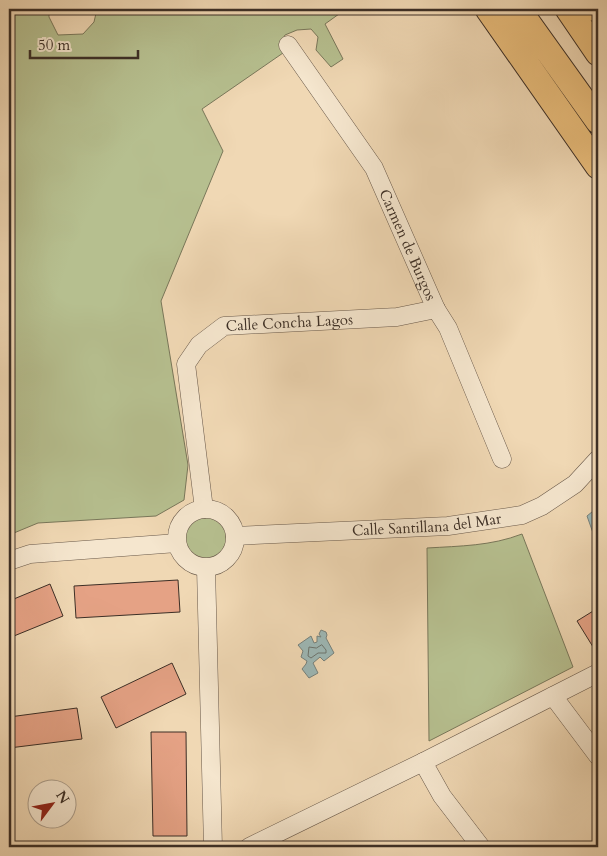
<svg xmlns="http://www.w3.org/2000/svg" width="607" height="856" viewBox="0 0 607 856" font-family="Cardo,serif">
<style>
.green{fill:#b6bf8f;stroke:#79775a}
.water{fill:#9db8b6;stroke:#76817c}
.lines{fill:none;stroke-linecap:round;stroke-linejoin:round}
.shore{stroke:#6c746e;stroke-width:1}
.building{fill:#e5a285;stroke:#3c2f26}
.minor-casing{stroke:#69594a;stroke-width:19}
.highway-casing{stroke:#3c2f26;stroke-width:27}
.minor{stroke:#f5e6ce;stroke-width:18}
.highway{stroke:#e8bc7a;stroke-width:25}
.labels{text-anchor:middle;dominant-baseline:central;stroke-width:4;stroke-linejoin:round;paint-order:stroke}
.street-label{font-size:15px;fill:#3c2f26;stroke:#f5e6ce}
</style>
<rect width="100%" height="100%" fill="#f0d8b4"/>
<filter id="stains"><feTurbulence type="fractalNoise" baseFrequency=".004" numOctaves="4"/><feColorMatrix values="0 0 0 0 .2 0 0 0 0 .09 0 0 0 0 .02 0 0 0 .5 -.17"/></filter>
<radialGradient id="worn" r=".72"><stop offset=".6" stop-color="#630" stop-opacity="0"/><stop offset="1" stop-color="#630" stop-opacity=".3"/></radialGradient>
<path class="green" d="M9 9H49V17L58 35 83 34 94 22 97 9H346L325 24 343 59 331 67 316 50 318 37 311 29 297 30 285 35 281 42 283 53 202 109 223 151 161 301 188 465 184 500 156 516 38 523 9 535Z
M183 537a23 23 0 1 1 46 0a23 23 0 1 1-46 0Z
M522 534 573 667 429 741 427 548C460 546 491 546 522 534Z"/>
<path class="water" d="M598 507V547L587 516Z
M321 630 326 632 327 635 326 638 334 653 324 661 320 657 313 663 318 673 309 678 302 669 306 664 307 661 301 657 303 651 298 645 311 636 314 643 317 642V636L321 637 319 634Z"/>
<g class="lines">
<path class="shore" d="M322 645 326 650V653H318L311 658 308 656 309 647 316 648Z"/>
</g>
<path class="building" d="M178 580 180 612 76 618 74 586Z
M50 584 63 616 9 638V601Z
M598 608V655L577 621Z
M172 663 186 694 116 728 101 697Z
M77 708 82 739 9 748V717Z
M151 732H186L187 836H153Z"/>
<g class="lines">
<g class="minor-casing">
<g id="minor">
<path id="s1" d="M288 45 374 168 436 309 448 328 502 459"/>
<circle cx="206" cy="538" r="29"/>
<path id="s2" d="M204 509 186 364 199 345 224 326 397 317 436 309"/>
<path id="s3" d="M235 536 448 526 522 515 542 506 575 484 598 459"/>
<path d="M9 561 30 554 177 543"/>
<path d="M206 568 213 847"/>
<path d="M553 696 598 756"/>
<path d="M423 762 442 796 481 847"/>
<path d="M249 847 423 762 598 673"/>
</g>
</g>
<g class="highway-casing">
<path id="highway" d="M488 9 598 166
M518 9 598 121
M568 9 598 53
M598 9V10"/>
</g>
<use href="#minor" class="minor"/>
<use href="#highway" class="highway"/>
</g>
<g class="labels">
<g class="street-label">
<text stroke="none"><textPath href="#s1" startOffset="234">Carmen de Burgos</textPath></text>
<text stroke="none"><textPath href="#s2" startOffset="266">Calle Concha Lagos</textPath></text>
<text stroke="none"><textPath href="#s3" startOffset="192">Calle Santillana del Mar</textPath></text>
</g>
</g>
<rect width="607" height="856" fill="none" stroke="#f0d8b4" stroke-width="30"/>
<rect x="10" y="10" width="587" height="836" fill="none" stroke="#3c2f26" stroke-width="2.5"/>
<rect x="15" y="15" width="577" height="826" fill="none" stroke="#3c2f26"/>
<g transform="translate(52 804) rotate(58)"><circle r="24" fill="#f5e6ce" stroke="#ab9d8b"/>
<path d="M0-4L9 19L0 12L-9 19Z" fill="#8f2418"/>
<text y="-8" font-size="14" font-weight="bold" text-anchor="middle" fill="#3c2f26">N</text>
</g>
<path d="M30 50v8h108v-8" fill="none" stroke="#3c2f26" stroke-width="2.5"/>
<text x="38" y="50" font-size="15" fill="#3c2f26" stroke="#f5e6ce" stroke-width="4" paint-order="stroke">50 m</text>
<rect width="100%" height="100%" filter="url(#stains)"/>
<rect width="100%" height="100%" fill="url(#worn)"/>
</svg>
